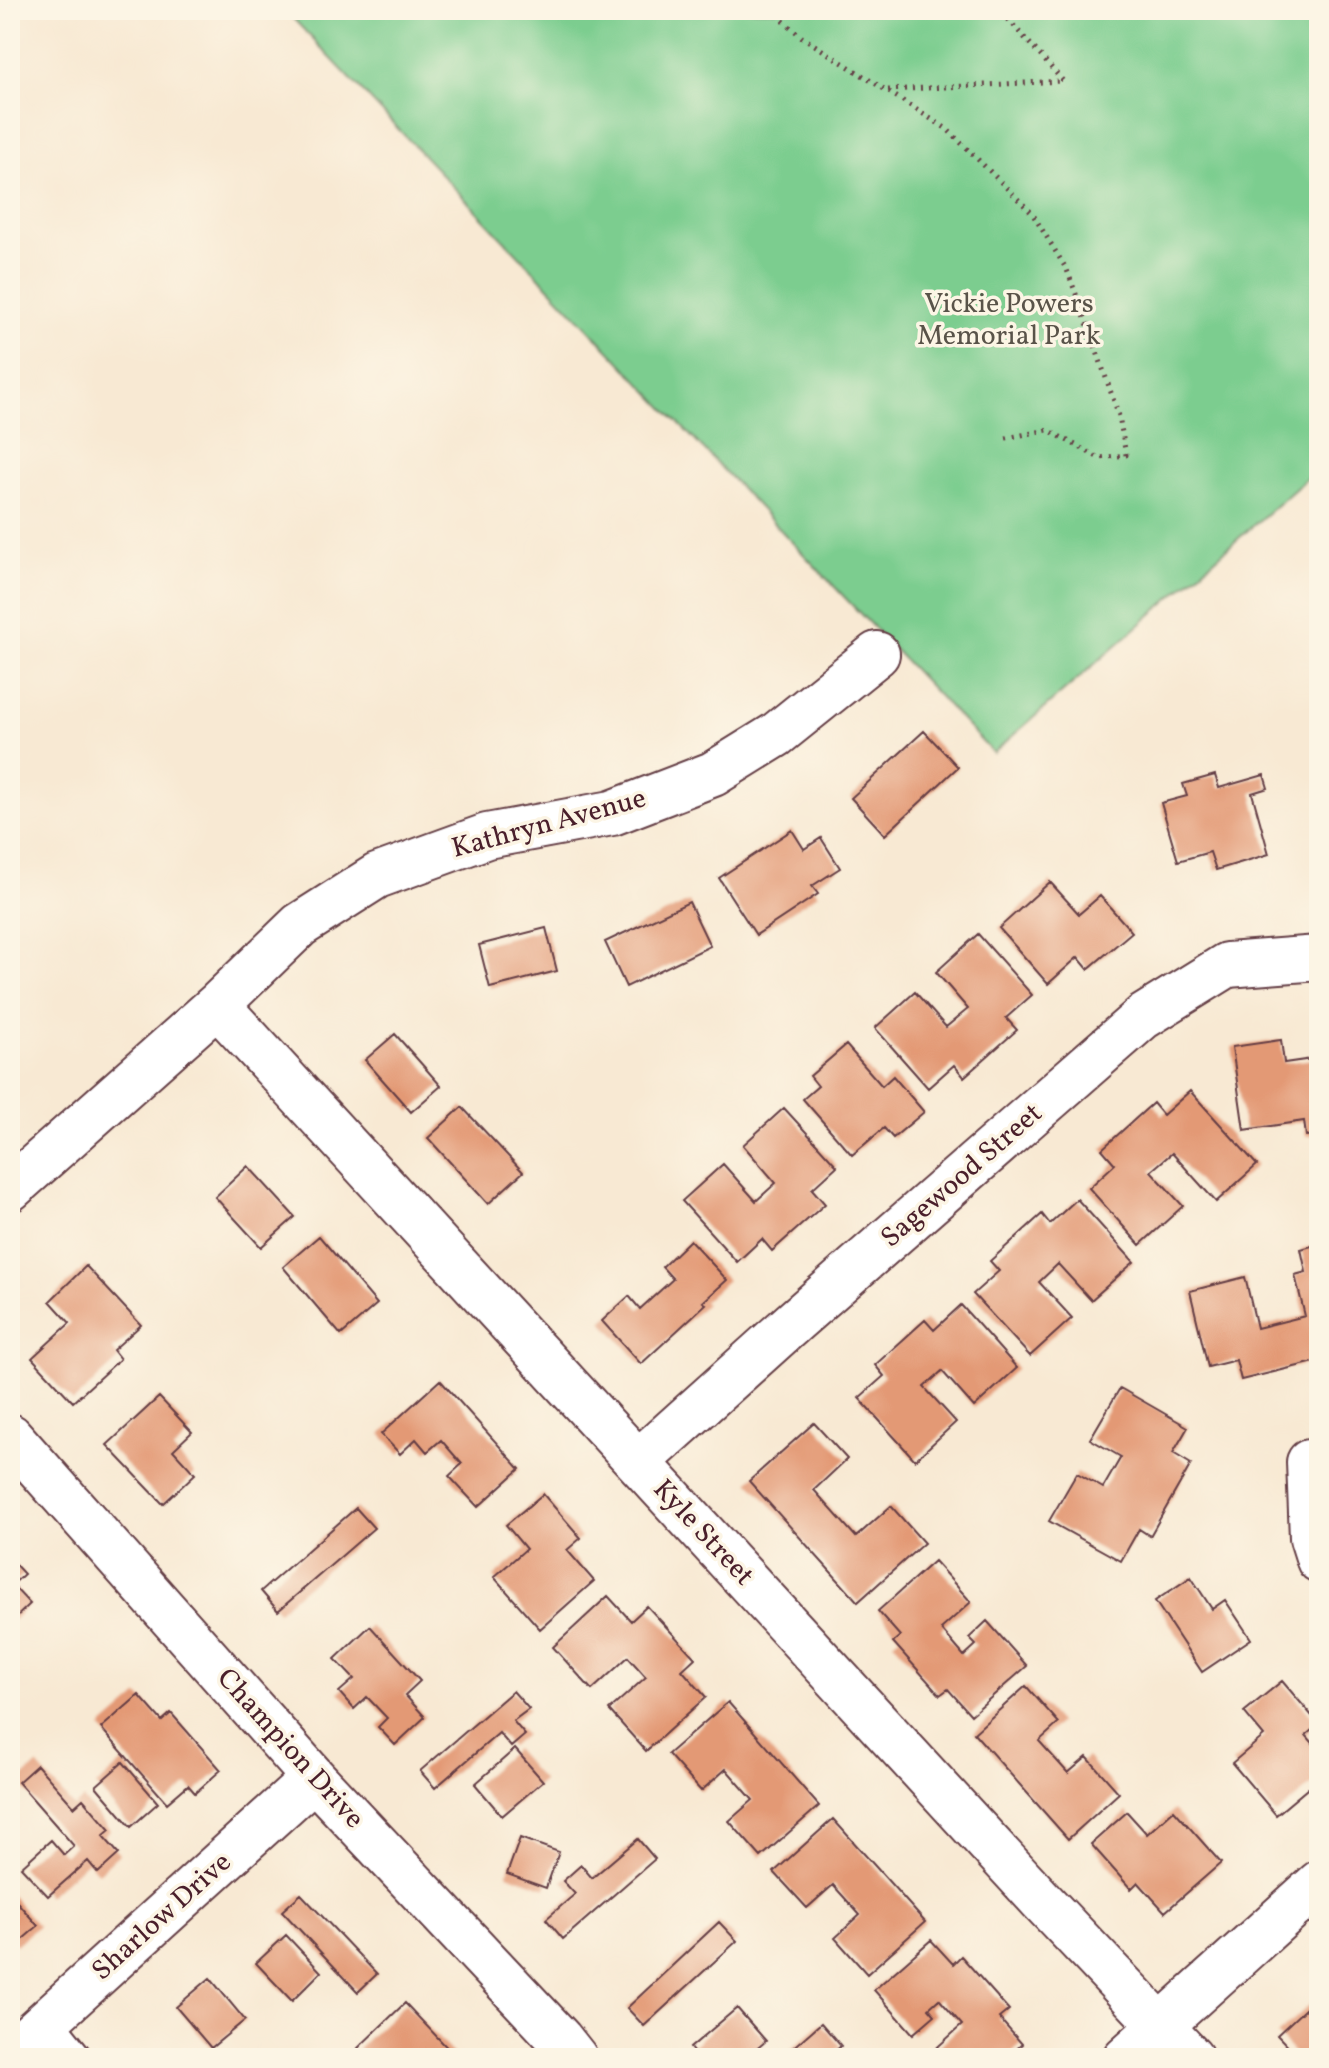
<svg xmlns="http://www.w3.org/2000/svg" width="1329" height="2068" viewBox="0 0 1329 2068" font-family="Vollkorn,serif">
<style>
.green{fill:#7ccd8f;stroke:#63765d;stroke-width:2}
.building{fill:#e39974}
.lines{fill:none;stroke-linecap:round;stroke-linejoin:round}
.minor-casing{stroke:#643d44;stroke-width:48}
.path{stroke:#643d44;stroke-width:5;stroke-dasharray:2 6;stroke-linecap:butt}
.minor{stroke:#fff;stroke-width:44}
.labels{text-anchor:middle;dominant-baseline:central;stroke-width:7;stroke-linejoin:round;paint-order:stroke}
.park-label{font-size:28px;fill:#595349;stroke:#fcf5e5}
.street-label{font-size:28px;fill:#4a1f2b;stroke:#fcf5e5}
</style>
<rect width="100%" height="100%" fill="#fcf5e5"/>
<filter id="ink" filterUnits="userSpaceOnUse"><feTurbulence type="fractalNoise" baseFrequency=".0125" numOctaves="2"/><feDisplacementMap in="SourceGraphic" scale="16" xChannelSelector="R" yChannelSelector="G"/><feConvolveMatrix kernelMatrix="1 2 1 2 8 2 1 2 1" color-interpolation-filters="sRGB"/></filter>
<filter id="wash" filterUnits="userSpaceOnUse"><feTurbulence type="fractalNoise" baseFrequency=".006" numOctaves="4" result="noise"/><feDisplacementMap in="SourceGraphic" scale="32" xChannelSelector="R" yChannelSelector="G"/><feGaussianBlur stdDeviation="1.8" result="paint"/><feColorMatrix in="noise" values="0 0 0 0 0 0 0 0 0 0 0 0 0 0 0 0 0 1.4 0 .05"/><feComposite in="paint" operator="in"/></filter>
<g filter="url(#wash)">
<rect width="100%" height="100%" fill="#f8e9d3"/>
<path class="green" d="M285 10H1319V468L993 753Z"/>
<g id="blocks">
<path class="building" d="M924 731 958 767 885 835 851 798Z
M1215 775 1219 788 1264 775 1268 788 1252 793 1269 854 1216 870 1210 852 1178 861 1161 803 1187 796 1183 784Z
M792 830 804 849 821 838 840 868 812 886 818 894 756 935 719 878Z
M1050 882 1079 914 1100 896 1132 932 1088 969 1078 957 1048 984 999 928Z
M689 902 710 946 626 987 605 942Z
M546 928 557 971 490 988 479 945Z
M978 934 1032 995 1006 1018 1017 1030 964 1077 954 1065 928 1088 875 1028 915 992 946 1027 968 1009 936 972Z
M395 1034 441 1086 411 1112 365 1060Z
M1281 1040 1284 1063 1319 1058V1135L1306 1136 1304 1121 1244 1130 1232 1047Z
M846 1045 882 1086 893 1076 924 1112 893 1138 884 1128 852 1155 803 1099 818 1086 810 1076Z
M1190 1091 1257 1165 1216 1202 1172 1153 1151 1171 1183 1206 1140 1245 1089 1188 1115 1164 1102 1149 1153 1103 1163 1115Z
M462 1107 523 1172 488 1204 428 1138Z
M784 1108 837 1166 812 1189 825 1204 772 1251 762 1239 737 1262 682 1201 723 1164 756 1201 776 1183 743 1145Z
M248 1166 295 1217 261 1247 215 1197Z
M1077 1199 1134 1262 1091 1300 1058 1264 1039 1282 1072 1318 1030 1356 973 1294 999 1271 990 1261 1042 1214 1050 1224Z
M319 1236 377 1304 341 1335 283 1267Z
M690 1240 727 1280 703 1302 706 1304 641 1364 602 1321 629 1296 640 1309 673 1279 662 1267Z
M1319 1244V1361L1241 1380 1236 1360 1208 1367 1190 1291 1245 1277 1257 1328 1305 1316 1295 1275 1306 1272 1301 1249Z
M86 1266 141 1325 113 1350 120 1359 73 1402 32 1358 70 1323 50 1301Z
M961 1305 1017 1368 974 1407 942 1371 924 1387 956 1422 915 1460 859 1398 884 1376 875 1365 925 1320 934 1330Z
M440 1380 520 1469 478 1507 449 1476 462 1464 441 1440 427 1452 416 1439 400 1454 381 1434Z
M1120 1388 1188 1427 1173 1453 1191 1464 1150 1536 1139 1529 1121 1561 1049 1521 1077 1473 1103 1488 1121 1457 1090 1439Z
M159 1397 192 1432 173 1450 195 1474 163 1504 107 1445Z
M814 1423 847 1459 814 1490 856 1537 891 1506 924 1543 858 1602 749 1481Z
M543 1494 581 1538 567 1550 594 1581 540 1629 494 1577 526 1549 506 1525Z
M356 1508 374 1528 278 1611 261 1591Z
M10 1559 24 1574 12 1585 30 1604 10 1623Z
M934 1561 971 1602 941 1629 964 1656 976 1645 969 1638 987 1621 1027 1666 971 1715 948 1689 940 1695 893 1642 900 1636 878 1611Z
M1191 1577 1212 1609 1225 1600 1251 1639 1202 1672 1155 1601Z
M608 1596 631 1621 647 1606 695 1658 682 1670 706 1697 646 1751 609 1710 646 1677 628 1657 592 1690 553 1647Z
M370 1626 420 1681 405 1695 425 1717 395 1745 378 1727 387 1718 367 1697 354 1709 339 1692 354 1679 335 1659Z
M1282 1681 1319 1724 1306 1735 1319 1750V1779L1276 1815 1232 1763 1264 1736 1244 1712Z
M1026 1686 1059 1723 1039 1741 1068 1773 1087 1757 1119 1793 1068 1839 974 1733Z
M513 1691 529 1709 513 1721 525 1735 511 1747 499 1733 435 1788 420 1771Z
M139 1695 162 1721 171 1713 221 1770 195 1793 188 1785 167 1803 101 1728Z
M728 1702 819 1806 761 1857 729 1821 753 1800 726 1769 701 1791 668 1754Z
M515 1749 543 1781 502 1816 475 1784Z
M123 1762 158 1803 131 1827 96 1786Z
M37 1765 74 1807 83 1799 110 1830 103 1836 119 1854 98 1873 88 1861 48 1896 21 1867 51 1840 64 1855 74 1846 18 1782Z
M1174 1810 1221 1863 1165 1912 1138 1882 1131 1889 1091 1844 1127 1812 1147 1834Z
M833 1819 925 1922 867 1974 835 1938 860 1915 833 1885 807 1908 774 1872Z
M520 1838 559 1852 546 1888 507 1874Z
M638 1839 655 1859 563 1939 546 1919 575 1894 563 1881 581 1865 592 1878Z
M10 1894 38 1926 16 1945 10 1938Z
M301 1894 377 1974 358 1992 282 1911Z
M719 1922 737 1941 644 2026 627 2008Z
M286 1935 321 1972 292 2001 256 1963Z
M931 1940 953 1964 961 1956 1009 2010 999 2018 1022 2044 1007 2058H935L931 2053 962 2025 939 1999 929 2008 935 2015 913 2034 874 1990Z
M210 1978 245 2020 211 2048 176 2007Z
M1319 1996V2058H1299L1277 2035Z
M405 2003 457 2058H367L358 2048Z
M737 2008 766 2041 746 2058H698L690 2048Z
M821 2023 841 2046 827 2058H781Z"/>
</g>
</g>
<g filter="url(#ink)">
<use href="#blocks" fill-opacity="0" stroke="#643d44" stroke-width="2"/>
<g class="lines">
<g class="minor-casing">
<path id="minor" d="M217 1005 1041 1900 1191 2058
M10 1189 217 1005 300 925 377 876 487 836 612 813 713 774 776 735 877 654
M10 1436 314 1778 560 2039 575 2058
M638 1462 796 1320 1143 1017 1227 965 1319 958
M1309 1462 1312 1538 1319 1560
M42 2026 68 2058
M10 2054 314 1778
M1125 2058 1319 1883"/>
</g>
<path class="path" d="M771 10 802 37 947 129 1032 213 1067 270 1090 331 1119 416 1126 455 1099 458 1048 430 1001 439
M888 90 1063 81 1000 10"/>
<use href="#minor" class="minor"/>
</g>
</g>
<g class="labels">
<g class="park-label">
<text x="1009" y="304">Vickie Powers<tspan x="1009" dy="32">Memorial Park</tspan></text>
</g>
<g class="street-label">
<text transform="translate(549 824) rotate(-15)">Kathryn Avenue</text>
<text transform="translate(962 1176) rotate(-41)">Sagewood Street</text>
<text transform="translate(703 1533) rotate(47)">Kyle Street</text>
<text transform="translate(290 1749) rotate(48)">Champion Drive</text>
<text transform="translate(162 1917) rotate(-42)">Sharlow Drive</text>
</g>
</g>
<rect width="1329" height="2068" fill="none" stroke="#fcf5e5" stroke-width="40"/>
</svg>
